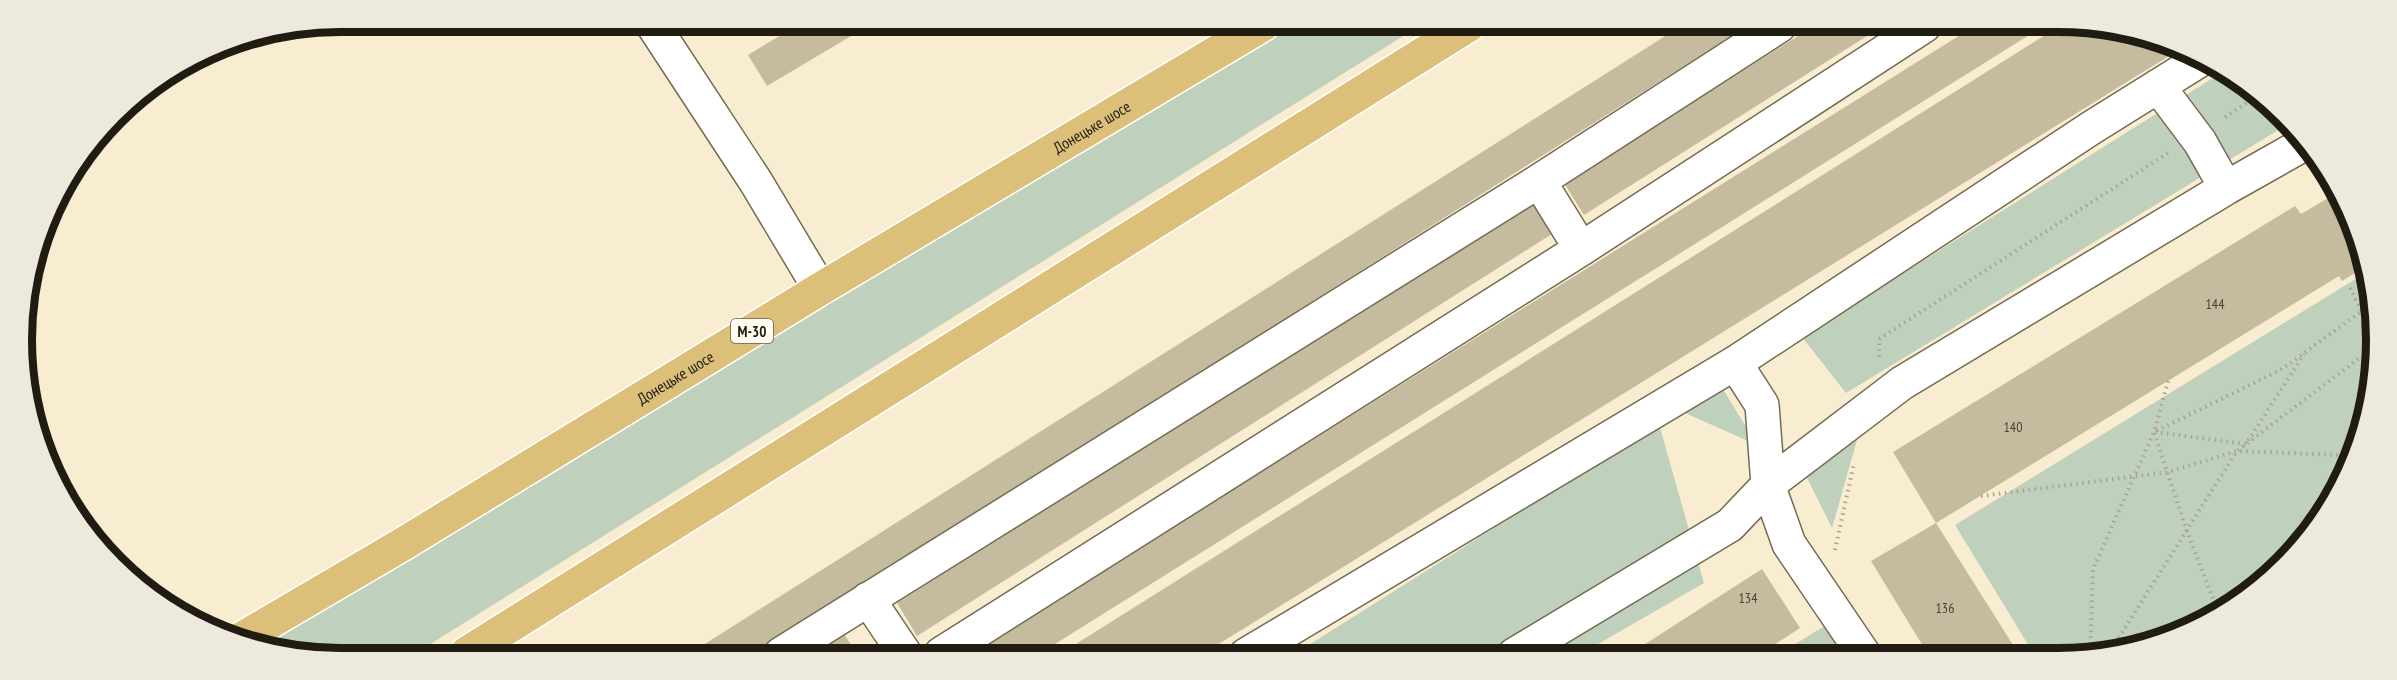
<svg xmlns="http://www.w3.org/2000/svg" width="2397" height="680" viewBox="0 0 2397 680" font-family="'PT Sans Narrow',sans-serif">
<style>
.green{fill:#bfd1bc}
.building{fill:#c5bb9f}
.lines{fill:none;stroke-linecap:round;stroke-linejoin:round}
.minor-casing{stroke:#746b52;stroke-width:36}
.highway-casing{stroke:#fff;stroke-width:36}
.path{stroke:#aca38d;stroke-width:4;stroke-dasharray:1.5 4.5;stroke-linecap:butt}
.minor{stroke:#fff;stroke-width:33}
.highway{stroke:#dcc07a;stroke-width:33}
.labels{text-anchor:middle;dominant-baseline:central;stroke-width:5;stroke-linejoin:round;paint-order:stroke}
.number-label{font-size:14px;fill:#494435}
.shield{fill:#fffbef;stroke:#635f54;stroke-width:1.5}
.shield-label{font-size:15px;font-weight:bold;fill:#201c12}
.street-label{font-size:16px;fill:#201c12;stroke:#fffbef}
.rim{fill:none;stroke:#201c12;stroke-width:8}
</style>
<rect width="100%" height="100%" fill="#f8edd0"/>
<path class="green" d="M1296 24 1421 25 416 653H278L248 641Z
M2224 71 2234 75 2285 126 1846 393 1802 337Z
M2367 272 2370 277V402L2343 481 2282 566 2198 626 2098 656H2035L1955 525Z
M1723 389 1757 445 1683 412Z
M1659 424 1704 583 1579 655H1293Z
M1859 433 1832 528 1805 474Z
M1826 625 1849 656H1776Z"/>
<path class="building" d="M801 23H873L767 86 748 55Z
M1681 26H1747L756 654H689Z
M1814 26H1883L1584 215 1564 183Z
M1973 27H2042L1039 654H970Z
M2058 27H2119L2177 51 1201 655 1060 654Z
M2335 194 2365 267 2342 281 2339 276 1936 523 1893 452 2295 206 2301 214Z
M1534 200 1555 232 917 636 897 603Z
M1936 523 2020 656H1929L1871 561Z
M1762 569 1800 628 1757 656 1628 655Z
M842 631 857 654H807Z"/>
<g class="lines">
<g class="minor-casing">
<path id="minor" d="M651 22 756 182 820 289
M2158 86 2200 142 2226 188
M1539 181 1581 249
M1735 363 1762 405 1768 485 1789 544 1865 656
M868 599 905 654
M781 654 1539 181 1779 26
M941 654 1581 249 1924 26
M1246 655 1735 363 2091 128 2200 60
M1514 655 1730 525 1768 485 1902 383 2226 188 2304 144"/>
</g>
<g class="highway-casing">
<g id="highway">
<path id="s1" d="M241 639 403 544 820 289 1264 24"/>
<path d="M467 653 1469 25"/>
</g>
</g>
<path class="path" d="M2225 117 2256 97
M2350 288 2370 327
M1879 357V339L2168 153
M2168 381 2154 432 2187 531 2218 612
M2155 432 2246 444 2304 354
M1981 496 2168 472 2237 451 2342 455 2351 459
M1835 550 1854 463
M2109 653 2237 451 2370 350
M2090 656 2093 569 2154 432 2282 369 2362 311 2370 308"/>
<use href="#minor" class="minor"/>
<use href="#highway" class="highway"/>
</g>
<g class="labels">
<g class="number-label">
<text x="2215" y="304">144</text>
<text x="2013" y="427">140</text>
<text x="1748" y="598">134</text>
<text x="1945" y="608">136</text>
</g>
<rect class="shield" x="731" y="319" width="42" height="24" rx="4.5"/>
<g class="shield-label">
<text x="752" y="331">М-30</text>
</g>
<g class="street-label">
<text stroke="none"><textPath href="#s1" startOffset="993">Донецьке шосе</textPath></text>
<text stroke="none"><textPath href="#s1" startOffset="507">Донецьке шосе</textPath></text>
</g>
</g>
<path d="M0 0H2397V680H0ZM340 32H2058A308 308 0 0 1 2366 340V340A308 308 0 0 1 2058 648H340A308 308 0 0 1 32 340V340A308 308 0 0 1 340 32Z" fill="#ede9dd" fill-rule="evenodd"/>
<path class="rim" d="M340 32H2058A308 308 0 0 1 2366 340V340A308 308 0 0 1 2058 648H340A308 308 0 0 1 32 340V340A308 308 0 0 1 340 32Z"/>
</svg>
